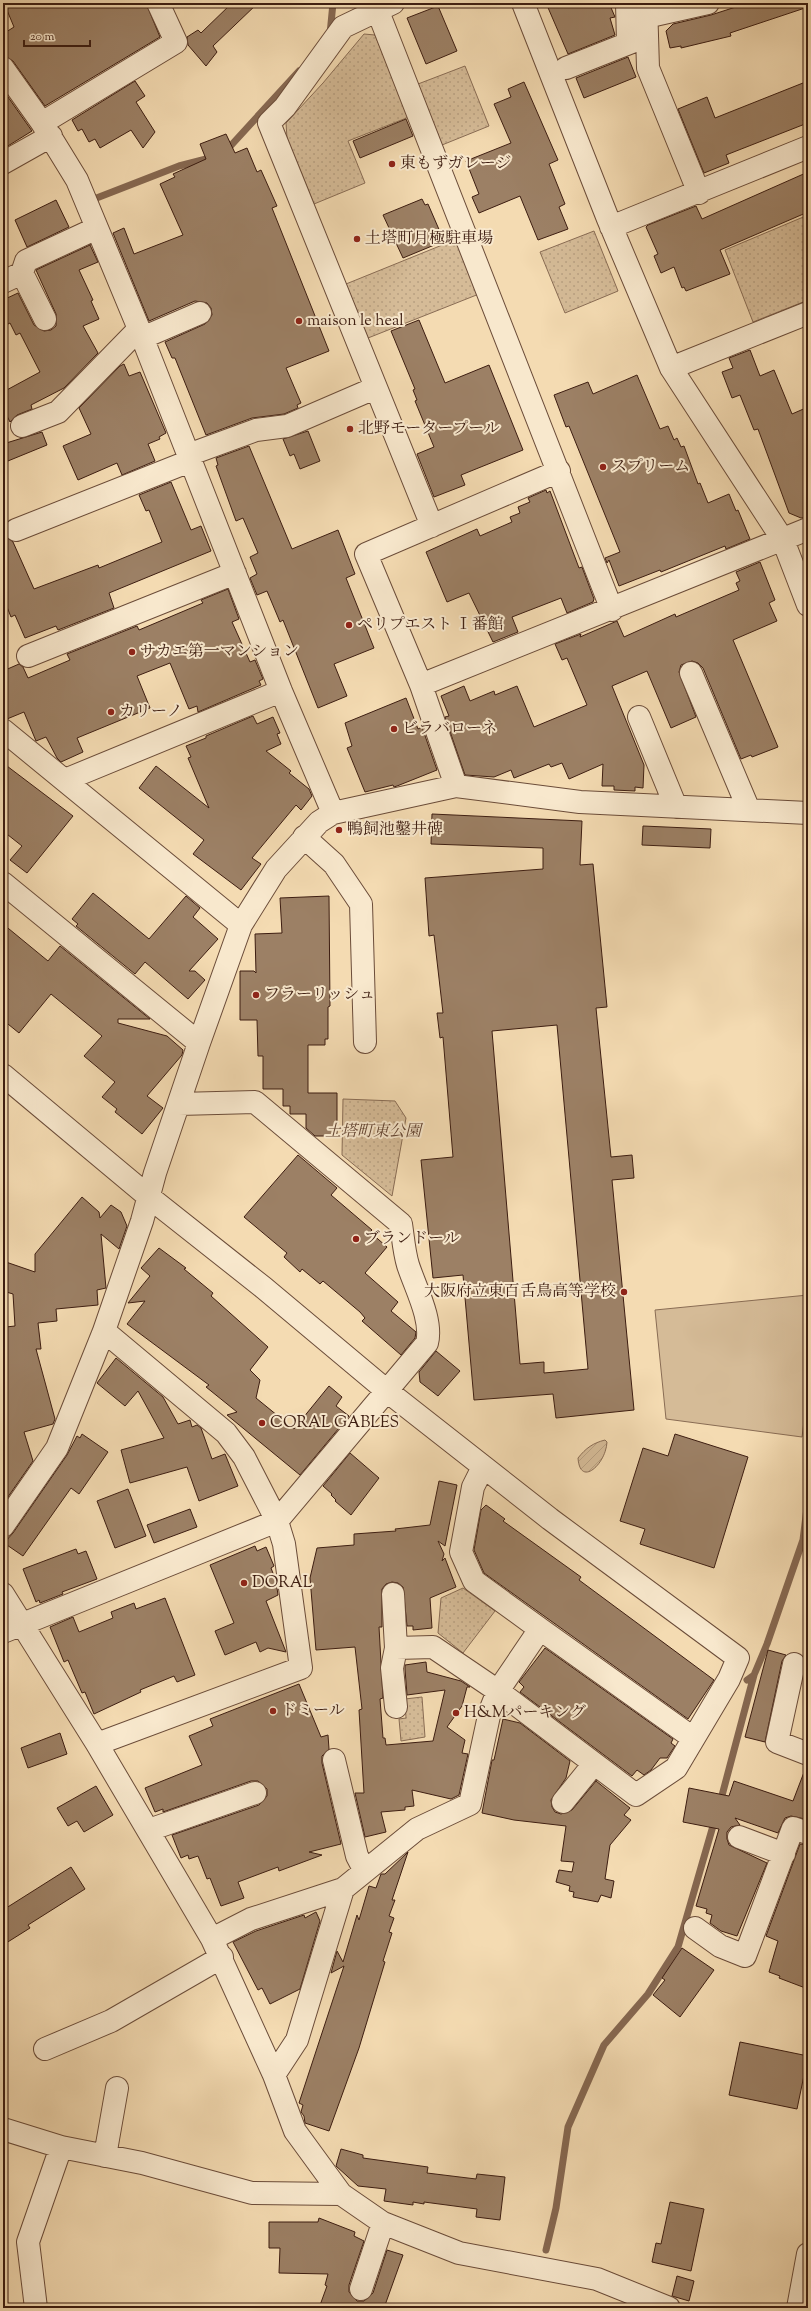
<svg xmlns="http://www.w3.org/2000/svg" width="811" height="2311" viewBox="0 0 811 2311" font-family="'Sorts Mill Goudy','Noto Serif JP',serif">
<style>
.grass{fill:url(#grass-dots);stroke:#896c54}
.garden{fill:url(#garden-furrows);stroke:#896c54}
.pitch{fill:#d5bb97;stroke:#896c54}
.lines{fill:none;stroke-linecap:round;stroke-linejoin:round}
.stream{stroke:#866851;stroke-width:7}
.building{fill:#9c8065;stroke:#3d1d11;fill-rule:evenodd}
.minor-casing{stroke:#6b4c39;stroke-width:24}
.minor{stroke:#f8e8cd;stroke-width:22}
.poi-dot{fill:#8f2418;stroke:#f8e8cd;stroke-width:1.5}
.labels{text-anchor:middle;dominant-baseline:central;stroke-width:4;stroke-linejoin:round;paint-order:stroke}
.poi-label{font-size:16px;fill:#3d1d11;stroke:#f8e8cd;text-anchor:start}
.park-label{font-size:16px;font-style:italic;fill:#634432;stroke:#f8e8cd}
</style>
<defs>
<pattern id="grass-dots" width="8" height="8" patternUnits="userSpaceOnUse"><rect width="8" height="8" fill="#d5bb97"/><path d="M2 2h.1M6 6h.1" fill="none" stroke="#b8a081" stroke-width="1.8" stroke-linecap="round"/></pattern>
<pattern id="garden-furrows" width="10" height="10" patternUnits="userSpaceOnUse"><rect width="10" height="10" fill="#d5bb97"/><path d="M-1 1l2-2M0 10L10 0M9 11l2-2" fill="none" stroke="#b8a081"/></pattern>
</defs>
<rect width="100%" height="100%" fill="#f4dbb2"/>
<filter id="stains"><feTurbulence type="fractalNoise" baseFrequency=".005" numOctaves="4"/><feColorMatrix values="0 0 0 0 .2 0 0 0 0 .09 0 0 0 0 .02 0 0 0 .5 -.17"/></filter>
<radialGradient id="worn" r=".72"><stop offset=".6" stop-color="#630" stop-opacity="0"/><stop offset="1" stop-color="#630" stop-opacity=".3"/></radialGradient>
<path class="grass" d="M364 34 375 35 409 117 348 141 365 183 314 204 287 138 286 123 323 83Z
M465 66 489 126 442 145 418 84Z
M808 215V300L753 322 725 250Z
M594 231 618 291 565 313 540 252Z
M457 239 479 294 368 338 346 284Z
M343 1099 395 1101 406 1118 392 1196 342 1155Z
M463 1588 495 1611 463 1653 438 1633 441 1598Z
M422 1697 425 1737 401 1741 399 1719 406 1718 405 1699Z"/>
<path class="garden" d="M605 1440 607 1442C606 1464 580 1488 578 1458 586 1448 593 1443 605 1440Z"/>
<path class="pitch" d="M808 1295V1390L802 1437 666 1419 655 1310Z"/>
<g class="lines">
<path class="stream" d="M330 34 333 3
M225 152 299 71
M94 199 179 166 214 157
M747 1680 754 1675 767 1644 803 1540 808 1500
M720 1803 754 1675
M546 2250 556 2208 568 2127 604 2045 648 1994 678 1947 715 1819"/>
</g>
<path class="building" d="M4 3H146L160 37 45 106 13 61 3 56V34L14 27Z
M232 3H258L213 46 217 52 206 66 188 45 187 37 198 30 201 33Z
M546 3H609L615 17 610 18 615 35 568 54Z
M748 3H808V7L730 33 731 36 681 48V46L670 48 666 31 673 24 711 15Z
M438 6 457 51 426 64 407 18Z
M628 57 636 77 584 98 576 78Z
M135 81 145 96 136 102 155 132 143 148 131 130 100 148 95 139 89 142 82 129 78 131 72 120Z
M808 81V117L803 120 805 124 726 155 729 163 704 173 678 109 707 97 715 118Z
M524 82 558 160 549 164 565 204 559 207 568 229 538 240 520 196 479 213 472 197 479 194 466 161 511 143 494 104 511 97 508 89Z
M3 90 32 131 3 149Z
M406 119 413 136 360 158 353 141Z
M226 134 235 153 247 148 257 172 261 170 277 206 272 208 329 351 286 368 301 403 297 405 298 408 284 414 252 418 206 435 175 358H172L165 342 205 324 212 315 211 308 207 303 195 301 149 321 113 233 124 228 134 254 183 235 160 184 175 177 173 174 206 159 200 144Z
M808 172V212L720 250 730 274 686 291 684 287 682 288 674 267 661 273 654 256 658 254 646 227 648 225 696 206 702 219Z
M422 199 425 205 428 204 444 241 403 258 383 215Z
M56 200 69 227 27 247 15 220Z
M90 245 98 262 79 270 93 300 91 301 99 319 83 326 98 353 64 388 31 405 32 409 17 415 10 422 3 408V392L40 372 20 333 16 335 10 323 8 324 3 316V300L18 293 34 325 44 331 51 330 56 326V314L36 270Z
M419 320 445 383 489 365 523 450 461 475 465 485 434 497 417 454 434 447 415 401 417 400 413 390 415 389 391 331Z
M750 350 760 376 774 370 792 414 808 407V517L801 518 789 513 758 429 754 430 740 395 732 398 722 372 733 368 729 358Z
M124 364 129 376 140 372 166 433 159 437 160 439 148 444 155 461 122 475 117 463 78 480 63 446 91 434 79 408 120 366Z
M637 375 660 429 668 426 674 440 677 438 681 447 684 446 698 484 700 483 708 503 729 494 736 511 738 510 750 539 726 549 725 546 661 572 660 570 619 586 609 560 607 563 605 558 620 552 569 426 566 427 554 395 588 382 593 394Z
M308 431 320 461 300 469 294 454 290 456 283 439Z
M42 432 47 445 3 463V444Z
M249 446 292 549 338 530 355 574 346 578 374 648 334 664 347 696 318 708 283 620 280 622 267 591 257 595 250 578 257 574 250 557 258 553 243 518 236 521 216 466 218 465 216 458Z
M171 482 191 530 201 526 211 551 109 593 114 608 58 630 56 626 25 638 15 615 11 617 3 597V519L5 524V535L13 542 34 589 98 565 99 568 162 542 149 510 146 511 139 495Z
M546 490 547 493 550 491 579 568 582 567 594 599 593 602 567 613 561 598 512 617 518 632 493 642 469 593 447 602 426 552 477 529 480 536 512 522 510 517 520 513 518 507 530 502 528 498Z
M760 562 775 600 769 603 777 621 733 640 778 747 752 757 751 755 741 759 703 668 698 663 692 661 681 665 679 672 696 717 671 728 647 671 612 686 644 765 643 788 635 787V791L614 790V786H602L603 764 569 779 562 763 551 767 549 764 514 778 511 770 494 777 465 775 445 717 449 716 441 696 464 686 470 701 494 691 495 695 517 686 534 727 587 705 567 658 562 660 555 644 581 634 580 637 617 621 624 637 675 614 676 617 739 590 736 583 740 581 736 572Z
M228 589 239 619 232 622 250 662 255 660 263 679 259 681 261 685 198 712 197 706 189 709 170 663 137 676 150 708 77 738 83 752 61 762 57 758 46 737 36 741 24 712 7 719 3 718V671L19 664 23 667 28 678 70 660 67 654 137 626 139 630 203 603 201 600Z
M406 698 418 729 422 727 437 770 397 786 394 787 393 785 365 792 347 748 352 746 345 723Z
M253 716 257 724 273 717 280 733 277 734 281 744 266 751 291 771 289 773 309 789 312 796 301 810 296 805 252 858 261 864 241 890 193 854 204 840 139 788 156 766 209 808 188 758 191 757 186 746 206 738V736Z
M3 763 73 816 27 873 10 860 22 846 3 831Z
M432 814 582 821 580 865 593 864 607 1007 596 1008 611 1157 632 1155 634 1178 612 1180 634 1410 556 1418 553 1394 474 1400 463 1275 433 1278 421 1160 453 1157 443 1037 440 1038 437 1013H443L434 935 429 936 425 878 543 869V848L431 844ZM557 1025 588 1369 544 1373V1362L520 1364 492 1031Z
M643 826 711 829 710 848 642 845Z
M93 893 149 939 186 896 200 908 193 917 218 939 189 971H195L205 980 188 999 145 962 135 974 76 926 78 924 72 919Z
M329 896 330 1006 328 1007V1039H325V1045H308V1093H337V1136H315L306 1128V1114H290V1106H283V1089H263V1056H258L257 1020H240V971H254L256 973 255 934 282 933 280 898Z
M3 924 48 961 60 946 150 1019H118V1023L167 1036 183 1050 182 1055 147 1096 163 1108 142 1134 115 1112 117 1109 102 1097 115 1082 84 1056 102 1036 51 994 19 1033 3 1020Z
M298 1155 337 1188 331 1195 372 1230 370 1232 387 1247 365 1273 398 1302 391 1311 416 1332 415 1338 401 1355 362 1321 365 1318 360 1312 323 1281 320 1284 302 1269 300 1272 284 1257 287 1253 244 1217Z
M82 1197 99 1212 100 1218 111 1205 121 1212 127 1226 119 1249 101 1234 106 1288 97 1290 98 1305 56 1309 57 1321 38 1323 41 1349H36L55 1419 53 1424 24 1432 33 1461 3 1504V1338H7L6 1327 15 1326 13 1294 3 1291V1261L35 1272V1254Z
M159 1248 186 1268 184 1269 213 1293 211 1296 268 1347 250 1370 260 1380 256 1398 294 1429 329 1386 342 1397 336 1406 349 1416 300 1475 227 1415 237 1412 206 1387 209 1385 127 1324 145 1301 128 1303 150 1276 141 1268Z
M436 1351 460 1371 438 1396 420 1382 419 1372Z
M116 1358 163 1397 178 1424 190 1420 192 1427 197 1425 201 1428 212 1459 225 1454 238 1486 199 1501 187 1467 130 1483 121 1450 164 1438 138 1391 125 1406 97 1383Z
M82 1434 108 1452 79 1494 71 1488 23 1556 4 1543 13 1533 67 1455 77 1436 80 1438Z
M675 1434 748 1457 714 1568 640 1544 645 1529 620 1521 643 1448 668 1456Z
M350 1453 379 1478 351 1515 335 1501 336 1500 331 1495 332 1494 323 1486Z
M439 1481 457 1485 445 1546 438 1541 444 1554 442 1561 445 1558 456 1587 430 1598 432 1628 413 1630V1626H407L403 1587 398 1583 392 1582 386 1584 382 1589V1627H379L383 1698 380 1699 383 1738H385L386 1745 433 1741 445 1690 407 1695 405 1669V1665L426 1662 427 1672 461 1681 470 1687H467L462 1706 447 1727 465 1740 462 1753 468 1754 459 1795 451 1799 412 1790 414 1806 405 1807V1810L381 1812 386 1832 365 1837 355 1793H364L359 1710 362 1709 355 1647 316 1650 310 1578 317 1548 354 1545V1534L396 1531 395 1529 430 1525Z
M128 1489 146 1536 115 1548 97 1501Z
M486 1505 505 1519 503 1521 581 1577 579 1580 714 1680 688 1719 484 1573 474 1550 481 1510Z
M190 1509 197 1527 154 1543 147 1525Z
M255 1546 257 1551 266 1547 274 1566 271 1568 276 1581 278 1595 266 1601 286 1652 268 1648 260 1652 256 1642 225 1655 215 1631 234 1623 210 1565Z
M76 1549 78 1554 86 1551 97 1579 62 1592 63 1594 40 1603 39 1600 36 1602 23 1569Z
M165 1598 195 1675 177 1682 174 1676 140 1690 141 1692 94 1714 85 1692 82 1693 68 1660 64 1662 50 1627 73 1617 79 1632 113 1618 111 1612 134 1603 136 1609Z
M545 1648 673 1739 671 1743 675 1746 667 1758H660L651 1770 644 1775 637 1770 632 1776 520 1692 524 1687 519 1682Z
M768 1650 786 1655 782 1661 765 1742 745 1737Z
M299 1684 321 1737 328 1735 329 1749 322 1756V1763L341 1844 309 1852 322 1855 279 1871 278 1867 238 1882 244 1898 221 1906 210 1878 207 1879 198 1856 189 1859 188 1855 181 1858 172 1835 259 1805 267 1796V1789L258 1781H251L163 1812V1809L155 1812 145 1788 202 1765 189 1736 213 1726 210 1719Z
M503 1719 520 1723 570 1761 566 1778 551 1800 552 1807 555 1812 561 1814 572 1810 596 1781 630 1808 624 1815 631 1820 610 1845 605 1879 614 1881 611 1898 601 1895 598 1902 573 1897 574 1892 569 1891 570 1886 556 1882 559 1870 572 1872 574 1862 561 1861 566 1826 514 1820 482 1813 492 1760H494Z
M60 1733 67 1754 28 1768 21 1748Z
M806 1767H808V1811L805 1819 791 1816 785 1818 778 1833 735 1818 740 1825 731 1827 727 1832V1839L729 1845 767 1863 737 1936 721 1931 710 1923 712 1915 706 1913 707 1909 696 1906 719 1829 683 1822 689 1788 729 1796 734 1781 793 1801Z
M96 1786 113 1815 84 1832 77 1821 68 1826 57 1808Z
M800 1844 808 1845V1989L779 1978 780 1976 769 1972 778 1941 766 1936Z
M408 1852 392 1900H395L389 1916 394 1918 389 1932 392 1933 383 1961 385 1962 359 2048 329 2131 305 2123 304 2116 301 2112 303 2105 299 2103 344 1966 331 1973 337 1951 343 1962 357 1915 359 1920 369 1886 376 1888 381 1874H385Z
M71 1867 85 1889 28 1925 30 1928 3 1945V1910Z
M316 1912 320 1921 300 1989 270 2004 262 1988 258 1990 233 1942 256 1931 304 1915 305 1918Z
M682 1948 714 1970 680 2017 653 1995 665 1980 662 1978Z
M740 2042 808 2056 797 2109 729 2095Z
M341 2149 363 2155V2158L428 2167 427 2173 476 2179 477 2174 505 2177 500 2220 476 2217 477 2209 424 2202V2204L413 2202V2205L384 2201 386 2189 358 2186 336 2166Z
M670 2202 704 2209 691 2271 652 2262 656 2243 661 2244Z
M319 2218 355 2232 354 2236 364 2241 349 2285V2292L357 2301H364L373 2293 387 2250 403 2255 384 2308H319L327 2286 325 2285 328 2274 279 2273 280 2248H269V2222H318Z
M677 2276 694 2281 689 2301 672 2296Z"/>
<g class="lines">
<g class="minor-casing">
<path id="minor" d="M393 3 343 27 285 107 269 123 432 526
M523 3 608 219 671 368 783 540 808 605
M627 3 628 43
M646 3 648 68 699 193
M377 9 612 610
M646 17 708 3
M3 68 42 123 77 180 139 329 281 691 333 813
M566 68 647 36
M42 123 176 42 158 3
M3 163 51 136
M611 227 808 147
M3 282 22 273
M45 319 22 273 26 261 97 228
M142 338 200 313
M671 368 808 313
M22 426 58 412 139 329
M188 455 256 430 287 426 375 388
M16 530 190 461
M28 656 235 573
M691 673 749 810
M421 685 808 529
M639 717 676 807
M3 730 241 925
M65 780 281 691
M456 786 421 685 366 554 559 471
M304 837 334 864 361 904 365 1042
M3 883 199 1043
M3 1075 149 1197 264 1288 387 1391 550 1519 738 1658 729 1679 676 1768 636 1795 498 1691 433 1647 396 1648
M3 1526 57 1448 104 1331 142 1221 155 1173 199 1043 241 925 276 869 319 822 333 813 456 786 580 802 808 813
M3 1594 97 1744 212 1939 274 2075 295 2131 341 2194 383 2223 459 2253 597 2279 669 2308
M393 1594 396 1648 392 1668 396 1707
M540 1629 693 1738
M3 1632 277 1521 427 1343C433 1320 415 1287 408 1265 404 1252 403 1237 401 1224L255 1102 179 1104
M794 1664 777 1742 808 1754
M97 1744 301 1668 284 1544 277 1521 244 1457 226 1433 104 1331
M334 1760 357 1856 365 1871
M563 1802 593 1765
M149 1830 255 1793
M739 1837 784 1854
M695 1928 720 1946 745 1956 793 1828 808 1833
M212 1939 251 1919 343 1889 417 1829 470 1804 490 1711 498 1691 540 1629 474 1581 461 1552 473 1487 483 1467
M45 2049 111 2021 222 1957
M274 2075 297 2040 343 1889
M3 2129 61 2147 142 2163 252 2193 341 2194
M105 2156 117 2088
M361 2289 383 2223
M36 2308 28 2242 61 2147
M798 2308 808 2254"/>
</g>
<use href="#minor" class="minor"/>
</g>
<g class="poi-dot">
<circle cx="392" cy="164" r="4"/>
<circle cx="357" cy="239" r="4"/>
<circle cx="299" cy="321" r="4"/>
<circle cx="350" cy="429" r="4"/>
<circle cx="603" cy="467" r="4"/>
<circle cx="349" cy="625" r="4"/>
<circle cx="132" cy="652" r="4"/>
<circle cx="111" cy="712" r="4"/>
<circle cx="394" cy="729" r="4"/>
<circle cx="339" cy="830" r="4"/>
<circle cx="256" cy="995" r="4"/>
<circle cx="356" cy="1239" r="4"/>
<circle cx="624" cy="1292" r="4"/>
<circle cx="262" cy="1423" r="4"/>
<circle cx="244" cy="1583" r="4"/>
<circle cx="273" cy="1711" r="4"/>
<circle cx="456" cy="1713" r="4"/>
</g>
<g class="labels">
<g class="poi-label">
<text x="400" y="164">東もずガレージ</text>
<text x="365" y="239">土塔町月極駐車場</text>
<text x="307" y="321">maison le heal</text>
<text x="358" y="429">北野モータープール</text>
<text x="611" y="467">スプリーム</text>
<text x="357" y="625">ペリプエスト Ⅰ番館</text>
<text x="140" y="652">サカエ第一マンション</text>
<text x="119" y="712">カリーノ</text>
<text x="402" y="729">ビラバローネ</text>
<text x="347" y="830">鴨飼池鑿井碑</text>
<text x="264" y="995">フラーリッシュ</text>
<text x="364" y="1239">ブランドール</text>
<text x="616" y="1292" text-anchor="end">大阪府立東百舌鳥高等学校</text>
<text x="270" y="1423">CORAL GABLES</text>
<text x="252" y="1583">DORAL</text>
<text x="281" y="1711">ドミール</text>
<text x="464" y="1713">H&amp;Mパーキング</text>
</g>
<g class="park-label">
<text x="373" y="1132">土塔町東公園</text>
</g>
</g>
<rect width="811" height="2311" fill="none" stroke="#f4dbb2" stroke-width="16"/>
<rect x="4" y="4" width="803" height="2303" fill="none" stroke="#3d1d11" stroke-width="2"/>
<rect x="8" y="8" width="795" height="2295" fill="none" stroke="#3d1d11"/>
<path d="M24 40v6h66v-6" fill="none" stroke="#3d1d11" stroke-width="2"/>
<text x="30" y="40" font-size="12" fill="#3d1d11" stroke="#f8e8cd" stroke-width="3" paint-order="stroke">20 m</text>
<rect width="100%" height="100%" filter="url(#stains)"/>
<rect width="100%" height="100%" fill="url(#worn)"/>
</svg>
